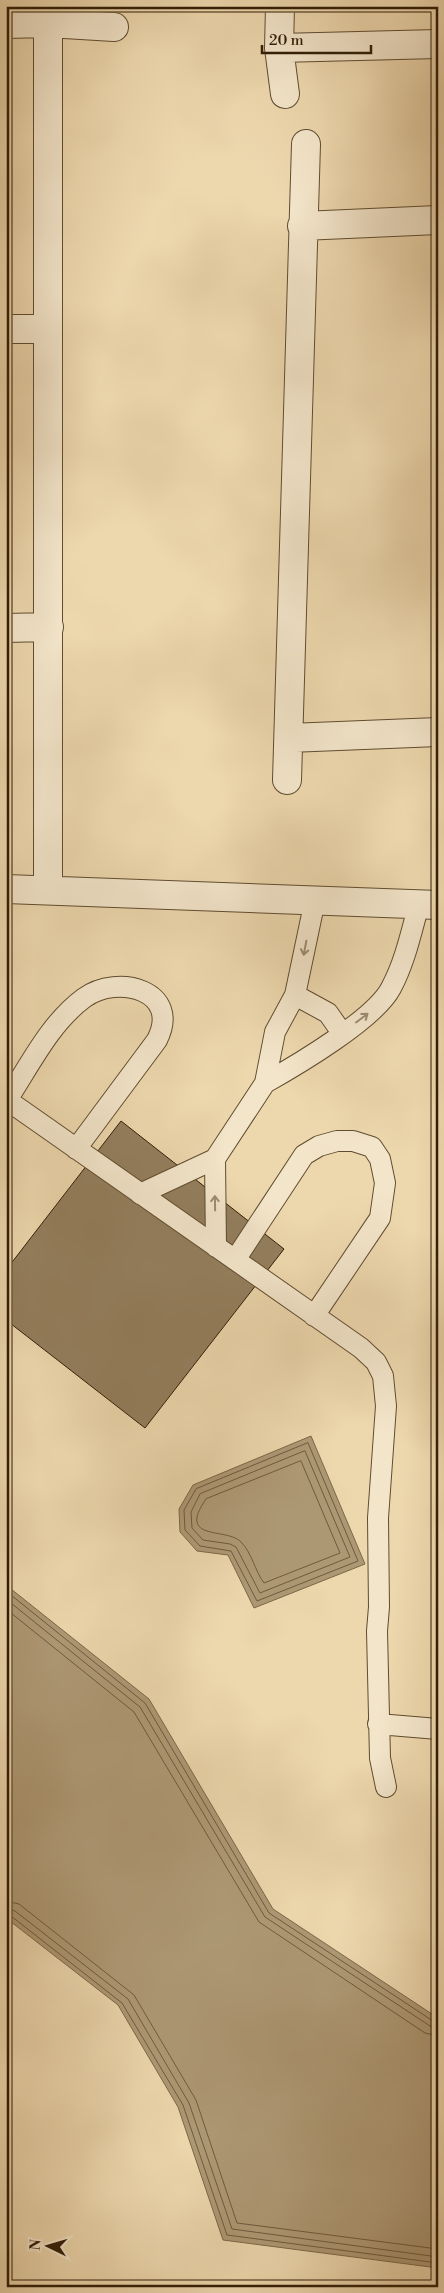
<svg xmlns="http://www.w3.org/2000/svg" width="444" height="2293" viewBox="0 0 444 2293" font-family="'Libre Bodoni',serif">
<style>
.water{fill:#ad9874;stroke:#7b6748}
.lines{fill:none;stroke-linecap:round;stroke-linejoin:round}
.shore{stroke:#6f5a3d;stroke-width:1}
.building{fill:#937e5d;stroke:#311d06}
.lane-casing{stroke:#604c30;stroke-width:22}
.street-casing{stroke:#604c30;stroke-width:30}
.lane{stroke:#f3e5ca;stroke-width:20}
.street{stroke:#f3e5ca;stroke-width:28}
.oneway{stroke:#9c8b72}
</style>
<rect width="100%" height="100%" fill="#edd7ad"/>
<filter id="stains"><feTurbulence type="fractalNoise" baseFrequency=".004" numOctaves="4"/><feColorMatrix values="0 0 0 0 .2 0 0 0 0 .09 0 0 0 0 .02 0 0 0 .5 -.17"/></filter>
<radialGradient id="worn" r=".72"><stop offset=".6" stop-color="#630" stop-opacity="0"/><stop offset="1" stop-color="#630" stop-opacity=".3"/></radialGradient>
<path class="water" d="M311 1436 365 1564 254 1608 228 1555 197 1551 180 1532 179 1509 193 1485Z
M6 1585 149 1699 273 1909 438 2018V2268L223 2240 178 2107 118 2005 6 1918Z"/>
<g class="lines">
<path class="shore" d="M308 1443 358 1561 257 1601 231 1551 200 1546 185 1530 184 1510 196 1489Z
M305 1451 350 1557 260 1593 236 1547 230 1544 203 1540 192 1528 191 1512 200 1494Z
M301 1461 340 1553 264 1583C255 1571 252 1553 241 1542 227 1527 176 1542 206 1499Z
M6 1591 145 1703 269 1913 433 2021 438 2022
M6 1599 140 1707 265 1917 430 2026 438 2028
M6 1609 134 1712 259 1922 425 2033 438 2036
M6 1901 19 1904 134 1995 196 2100 237 2223 438 2249
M6 1908 15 1911 128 1999 189 2103 232 2229 438 2257
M6 1915 11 1916 122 2003 183 2105 227 2235 438 2263"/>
</g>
<path class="building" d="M121 1121 284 1249 145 1428 6 1320V1270Z"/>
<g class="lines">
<g class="lane-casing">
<path id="lane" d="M295 995 328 1013 342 1033
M265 1083C297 1065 375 1019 391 988 405 962 411 933 419 904
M76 1149 157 1040C182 991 118 973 84 998 50 1023 30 1065 7 1100L361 1348 376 1362 383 1376 386 1406 378 1518 379 1607 377 1631 380 1758 386 1787
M215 1159 216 1247
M140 1194 215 1159 265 1083 275 1032 295 995 315 900
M235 1260 304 1155 319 1146 337 1141H353L372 1147 380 1159 385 1183 380 1218 314 1316
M378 1724 438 1729"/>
</g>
<g class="street-casing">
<path id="street" d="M280 6 279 48 285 94
M6 24 48 23 114 27
M279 48 438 44
M302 226 438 220
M6 329H48
M6 628 49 627
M289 738 438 732
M287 780 306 144
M6 889 438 905
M48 889V23"/>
</g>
<use href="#lane" class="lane"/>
<use href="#street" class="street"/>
</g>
<defs><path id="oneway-shaft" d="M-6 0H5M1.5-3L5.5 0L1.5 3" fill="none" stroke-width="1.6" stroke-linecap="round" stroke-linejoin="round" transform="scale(1.25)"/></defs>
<g class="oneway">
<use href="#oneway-shaft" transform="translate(305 948) rotate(101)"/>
<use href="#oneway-shaft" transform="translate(362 1018) rotate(-37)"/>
<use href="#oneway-shaft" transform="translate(215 1203) rotate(-91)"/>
</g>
<rect width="444" height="2293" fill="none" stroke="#edd7ad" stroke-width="25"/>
<rect x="8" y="8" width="429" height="2278" fill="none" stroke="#311d06" stroke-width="2.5"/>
<rect x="12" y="12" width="419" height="2268" fill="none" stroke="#311d06"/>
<g transform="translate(48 2246) rotate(275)" stroke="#f3e5ca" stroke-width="4" paint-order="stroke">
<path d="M0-4L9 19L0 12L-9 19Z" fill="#311d06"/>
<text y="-8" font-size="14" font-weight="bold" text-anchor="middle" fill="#311d06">N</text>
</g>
<path d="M262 45v8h109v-8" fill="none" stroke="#311d06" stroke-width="2.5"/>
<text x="269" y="45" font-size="15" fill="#311d06" stroke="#f3e5ca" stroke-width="4" paint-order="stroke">20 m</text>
<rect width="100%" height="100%" filter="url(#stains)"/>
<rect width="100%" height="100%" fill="url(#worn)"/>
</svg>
